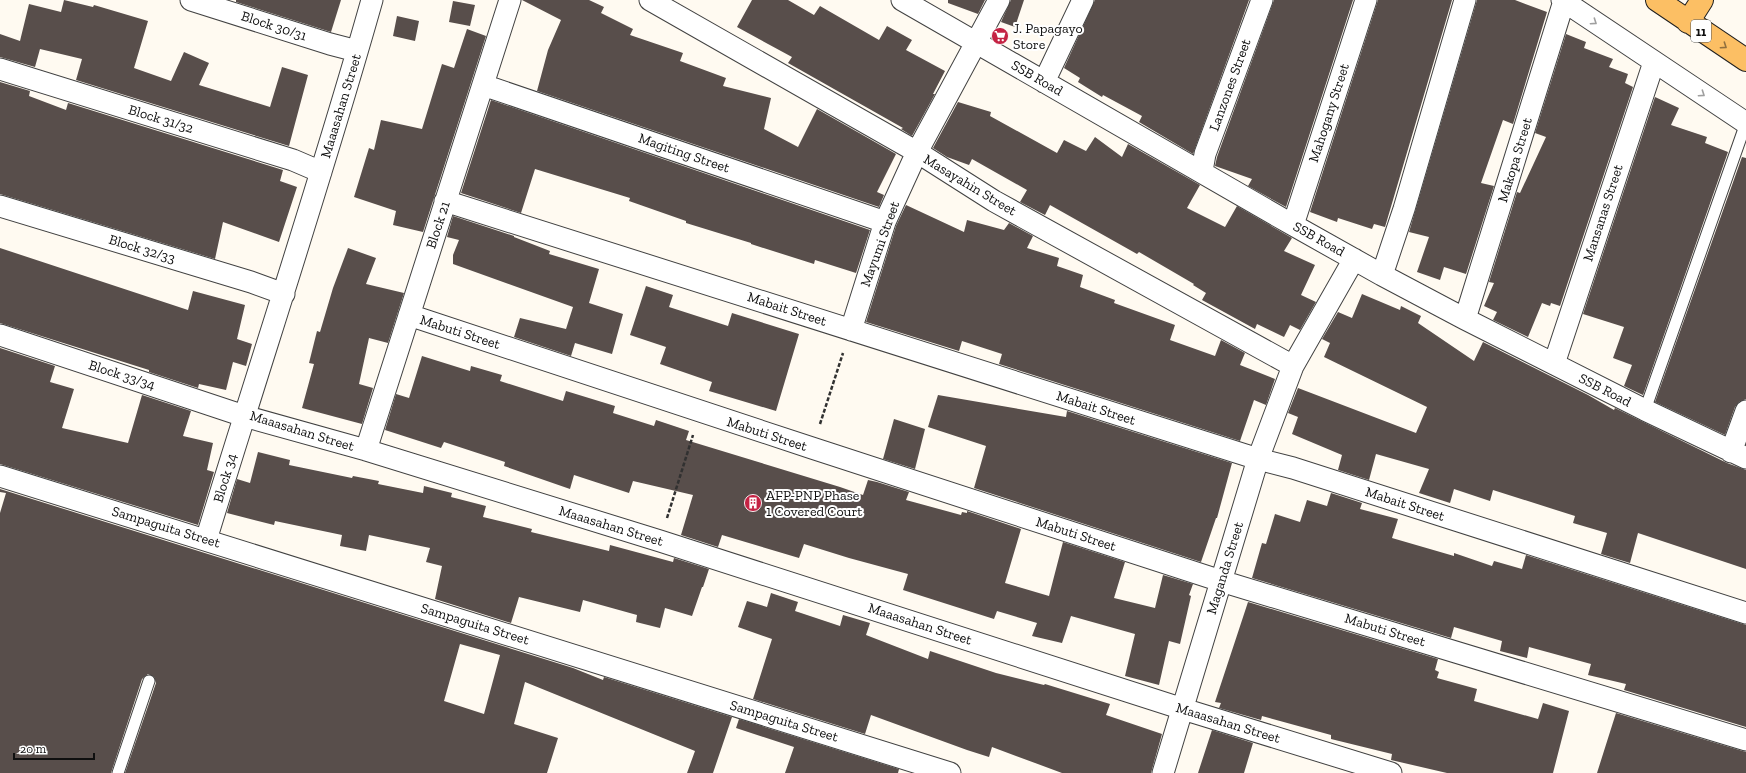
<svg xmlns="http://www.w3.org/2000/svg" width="1746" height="773" viewBox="0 0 1746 773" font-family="'Zilla Slab',serif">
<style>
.building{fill:#584e4b;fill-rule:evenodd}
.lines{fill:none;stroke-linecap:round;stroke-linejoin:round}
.lane-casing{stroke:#424242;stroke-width:13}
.street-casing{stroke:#424242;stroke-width:23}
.primary-casing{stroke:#202020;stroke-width:24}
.path{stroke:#313131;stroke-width:2.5;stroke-dasharray:4 2;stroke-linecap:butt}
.lane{stroke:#fff;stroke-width:11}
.street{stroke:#fff;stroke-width:21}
.primary{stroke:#fcbf64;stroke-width:22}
.oneway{stroke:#9f9f9f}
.oneway2{stroke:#91703e}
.labels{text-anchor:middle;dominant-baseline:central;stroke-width:4;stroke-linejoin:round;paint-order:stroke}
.shield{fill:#fff;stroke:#575757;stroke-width:1}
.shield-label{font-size:13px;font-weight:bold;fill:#0f0f0f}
.street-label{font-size:14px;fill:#0f0f0f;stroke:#fff}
.poi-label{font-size:14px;fill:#0f0f0f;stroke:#fff;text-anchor:start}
</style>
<rect width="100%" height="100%" fill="#fffaf1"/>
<path class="building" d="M64 0 93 7 94 5 148 21 134 68 171 81 184 52 209 63 199 85 270 107 282 67 308 75 289 146 76 80 82 59 40 49 35 67 0 57V34L20 41 29 4 61 12Z
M236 0H341L331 32 236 2Z
M522 0H589L604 7 601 13 633 29 630 35 683 53 680 61 726 78 723 86 771 98 764 129 798 147 817 109 896 154 877 192 884 195 879 207 537 91 548 50 561 20Z
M752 0H788L814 15 820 6 879 40 887 26 912 40 906 50 945 71 933 94H935L912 136 901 129 903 128 788 63 792 57 737 27Z
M948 0H985L978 14 948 3Z
M1011 0H1024L1015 27 1001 22Z
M1095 0H1249L1193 154 1139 122 1142 116 1103 95 1102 97 1078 82 1080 78 1064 68Z
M1274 0H1353L1286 207 1248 186 1252 179 1215 166 1217 157Z
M1378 0H1452L1385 227 1374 224 1372 229 1338 218 1337 222 1310 212Z
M1477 0H1515L1547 12 1513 124 1503 120 1481 183 1494 186 1466 274 1444 267 1440 280 1417 272 1429 237 1409 232Z
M453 1 475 5 470 26 449 22Z
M397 16 419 21 415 41 393 36Z
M467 29 486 36 423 232 393 225 396 211 354 197 369 148 374 150 381 120 422 129 442 64 454 68Z
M1566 34 1586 42 1584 48 1613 59 1609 67 1628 74 1625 83 1633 87 1560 306 1551 303 1550 306 1542 303 1528 337 1493 320 1497 312 1484 306 1494 283 1489 282 1517 192 1520 193 1546 137 1535 133Z
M0 82 30 91 29 96 66 110 68 103 283 170 280 181 297 187 279 242 223 222 215 259 0 194Z
M1655 97 1679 108 1671 125 1707 137 1705 143 1728 152 1643 395 1624 386 1632 365 1613 358 1624 327 1583 314Z
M491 100 870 230 856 273 815 260 814 264 751 244V243L686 223V221L629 201 630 198 535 169 521 213 461 193Z
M958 102 991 112 990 116 1057 153 1064 140 1086 151 1095 137 1122 157 1128 144 1200 185 1187 208 1225 227 1237 206 1292 238 1284 251 1315 265 1301 295 1316 302 1300 330 1290 325 1284 337 1257 324 1255 329 1202 300 1206 293 1193 285 1194 284 1139 252 1137 254 1050 205 1045 215 1020 202 1027 190 972 159 969 165 947 157 933 148Z
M1742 157 1746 158V399L1739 402 1735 407 1725 435 1655 402Z
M906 205 964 232 967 220 1004 230 1009 223 1033 236 1027 248 1059 258 1057 266 1083 275 1080 287 1115 300 1114 303 1175 325 1170 340 1215 356 1221 340 1245 353 1240 365 1275 379 1266 405 1254 400 1240 441 999 364 1002 354 962 341 959 351 866 322 896 226Z
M453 216 514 236V237L550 251 549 254 599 269 589 303 623 314 612 354 575 343 571 356 514 337 520 318 566 329 573 307 453 264V255L459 240 447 237Z
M0 248 188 310 193 291 245 305 237 339 252 344 246 366 233 362 226 390 199 384 198 388 149 372V370L0 323Z
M348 248 376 258 366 284 404 293 388 343 369 338 359 384 373 388 362 424 302 408 314 364 309 363 317 331 320 332 333 288Z
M646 286 673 295 669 307 728 326 732 313 799 334 776 411 709 391 712 382 660 364 666 347 630 335Z
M1362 294 1400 310 1401 306 1421 316 1418 323 1474 361 1483 342 1588 395 1614 410 1615 408 1727 463 1746 470V569L1638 533 1630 563 1601 554 1607 533 1573 523 1575 516 1493 490 1490 501 1454 489 1450 503 1419 493 1429 469 1376 454 1369 480 1338 470 1342 455 1292 434 1298 417 1288 413 1298 388 1416 433 1427 407 1324 357 1330 343 1322 339 1338 312 1352 318Z
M0 348 55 366 50 382 74 389 62 428 128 443 142 395 191 411 183 436 213 443 207 470 214 472 198 525 0 464Z
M422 356 470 371 471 366 502 375 500 381 563 401 566 391 615 406 613 413 654 426 656 420 689 431 686 440 840 487 863 495 868 480 877 482 909 492 906 500 961 515 962 512 967 513V511L1021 529 1005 583 1049 596 1063 542 1125 562 1114 598 1155 608 1163 575 1193 584 1189 595 1191 596 1180 644 1169 641 1159 685 1125 676 1135 634 1071 616 1062 643 1032 636 1037 623 997 611 994 619 903 590 908 574 849 558 804 544 799 558 722 535 718 547 681 535 693 495 633 481 629 493 574 475 570 489 504 466 505 462 444 442 441 448 385 430 396 394 409 398Z
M938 395 1066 417 1067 411 1232 463 1217 518H1216L1201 562 974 488 986 446 928 427Z
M894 419 925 429 915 469 883 459Z
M258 452 290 460 289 465 352 478 353 476 379 481 378 484 423 493 424 486 452 493 451 497 486 506 483 517 532 529 531 532 609 551 610 545 673 562 674 558 709 569 703 587H702L692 616 665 608 660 628 636 622 637 615 583 600 580 612 519 597 511 623 435 599 442 566 426 562 430 548 369 535 366 551 340 546 342 535 275 521 274 525 227 513 237 479 250 483Z
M0 489 573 668 603 680 604 677 732 717 713 773H687L695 751 525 682 514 724 558 738 547 773H125L156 683 154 677 148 674 142 679 111 773H0V513L6 493 0 492ZM460 644 500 655 484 714 444 701Z
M1331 493 1362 503 1360 509 1398 519 1392 538 1454 556V553L1492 566 1494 561 1522 569 1526 555 1746 625V727L1624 690 1626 684 1588 675 1591 664 1529 647 1527 658 1500 651 1502 641 1454 627 1451 638 1252 578 1262 543 1266 544 1275 514 1300 522 1307 500 1327 506Z
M771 593 798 602 795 611 840 626 843 615 870 623 866 635 928 659 930 651 996 673 1044 685 1045 684 1110 704 1106 715 1162 734 1151 773H1062L992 747 989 757 967 750 871 715 865 734 753 699 772 639 738 627 747 601 767 607Z
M1248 602 1438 659 1435 670 1439 672 1437 678 1477 689 1474 701 1538 719 1543 703 1569 711 1553 773H1447L1391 760 1392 754 1331 739V735L1262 716 1261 720 1219 708 1221 703 1215 702Z
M1616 713 1746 752V773H1597Z
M739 719 899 769 898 773H785L794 747 736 728Z
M1212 730 1253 743 1244 773H1198Z"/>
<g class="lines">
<g class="lane-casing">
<path id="lane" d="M1645 410 1746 123
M118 773 149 681"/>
</g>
<g class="street-casing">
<path id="street" d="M191 0 330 44 357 51
M650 0 917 152 994 201 1293 366
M902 0 1293 225 1382 275 1465 319 1645 410 1746 458
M1562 0 1746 123
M0 69 293 160 321 172
M1044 82 1083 0
M483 85 885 222
M1202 171 1205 154 1262 0
M445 201 1258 459 1293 468 1746 613
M0 206 251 282 284 294
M1293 225 1366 0
M1382 275 1404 209 1465 0
M409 315 812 448 1221 581 1746 740
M1465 319 1564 1
M851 330 885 222 917 152 999 0
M0 335 244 416 366 450 660 541 1183 709 1391 773
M1554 364 1654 62
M366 450 510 0
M1731 452 1746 411
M0 476 950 773
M206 540C261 360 321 181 372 0
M1163 773 1258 459 1293 366 1354 259"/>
</g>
<g class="primary-casing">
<path id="primary" d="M1657 0 1746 60
M1688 22 1702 0"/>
</g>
<path class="path" d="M820 424 843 353
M667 518 693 435"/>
<use href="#lane" class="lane"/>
<use href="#street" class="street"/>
<use href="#primary" class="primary"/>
</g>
<defs><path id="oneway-chevron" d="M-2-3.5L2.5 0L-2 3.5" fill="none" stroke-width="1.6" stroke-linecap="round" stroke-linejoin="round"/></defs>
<g class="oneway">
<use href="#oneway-chevron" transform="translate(1594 22) rotate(34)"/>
<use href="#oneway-chevron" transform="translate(1702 94) rotate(34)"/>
</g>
<use class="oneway2" href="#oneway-chevron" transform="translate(1724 46) rotate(34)"/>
<defs>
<g id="supermarket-disc" transform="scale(0.9)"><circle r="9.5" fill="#c42243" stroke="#fff"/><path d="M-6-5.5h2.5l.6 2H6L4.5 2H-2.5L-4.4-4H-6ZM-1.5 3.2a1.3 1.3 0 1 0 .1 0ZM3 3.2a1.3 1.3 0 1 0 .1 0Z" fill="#fff"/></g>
<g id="building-disc" transform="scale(0.9)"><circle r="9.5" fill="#c42243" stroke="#fff"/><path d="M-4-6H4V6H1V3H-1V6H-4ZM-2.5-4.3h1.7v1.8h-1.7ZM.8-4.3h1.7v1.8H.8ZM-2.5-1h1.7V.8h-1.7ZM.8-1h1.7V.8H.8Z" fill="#fff"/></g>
</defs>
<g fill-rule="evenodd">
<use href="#supermarket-disc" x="1000" y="36"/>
<use href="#building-disc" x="753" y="503"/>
</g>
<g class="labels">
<rect class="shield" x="1691" y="20" width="20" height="22" rx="3"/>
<g class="shield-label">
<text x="1701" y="31">11</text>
</g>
<g class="street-label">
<text transform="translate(274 26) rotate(18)">Block 30/31</text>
<text transform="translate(1037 78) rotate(30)">SSB Road</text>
<text transform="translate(1230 85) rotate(-70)">Lanzones Street</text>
<text transform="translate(341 106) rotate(-73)">Maaasahan Street</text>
<text transform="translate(1329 113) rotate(-72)">Mahogany Street</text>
<text transform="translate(161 119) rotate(17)">Block 31/32</text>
<text transform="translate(684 153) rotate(19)">Magiting Street</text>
<text transform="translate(1515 160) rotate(-73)">Makopa Street</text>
<text transform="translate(970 185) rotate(31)">Masayahin Street</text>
<text transform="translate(1603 213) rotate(-72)">Mansanas Street</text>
<text transform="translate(438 225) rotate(-72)">Block 21</text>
<text transform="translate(1319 239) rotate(29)">SSB Road</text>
<text transform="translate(880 244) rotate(-70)">Mayumi Street</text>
<text transform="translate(142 249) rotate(17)">Block 32/33</text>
<text transform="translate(787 309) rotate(18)">Mabait Street</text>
<text transform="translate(460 332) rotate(18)">Mabuti Street</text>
<text transform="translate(122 375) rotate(18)">Block 33/34</text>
<text transform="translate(1605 390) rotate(27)">SSB Road</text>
<text transform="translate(1096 408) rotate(18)">Mabait Street</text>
<text transform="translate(302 431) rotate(17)">Maaasahan Street</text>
<text transform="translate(767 434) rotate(18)">Mabuti Street</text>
<text transform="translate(225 478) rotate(-73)">Block 34</text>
<text transform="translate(1405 504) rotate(18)">Mabait Street</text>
<text transform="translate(611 526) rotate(17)">Maaasahan Street</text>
<text transform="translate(166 527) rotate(17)">Sampaguita Street</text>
<text transform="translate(1076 534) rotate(18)">Mabuti Street</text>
<text transform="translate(1225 568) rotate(-73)">Maganda Street</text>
<text transform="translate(475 624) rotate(17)">Sampaguita Street</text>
<text transform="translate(920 624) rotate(18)">Maaasahan Street</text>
<text transform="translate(1385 630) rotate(17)">Mabuti Street</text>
<text transform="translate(784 721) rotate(17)">Sampaguita Street</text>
<text transform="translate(1228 723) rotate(17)">Maaasahan Street</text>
</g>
<g class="poi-label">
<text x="1013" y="28">J. Papagayo<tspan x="1013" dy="16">Store</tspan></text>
<text x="766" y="495">AFP-PNP Phase<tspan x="766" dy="16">1 Covered Court</tspan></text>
</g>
</g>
<path d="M14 753v6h80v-6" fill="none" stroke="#0f0f0f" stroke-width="2"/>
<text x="20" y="753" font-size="12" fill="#0f0f0f" stroke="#ffffff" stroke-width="3" paint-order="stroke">20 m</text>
</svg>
